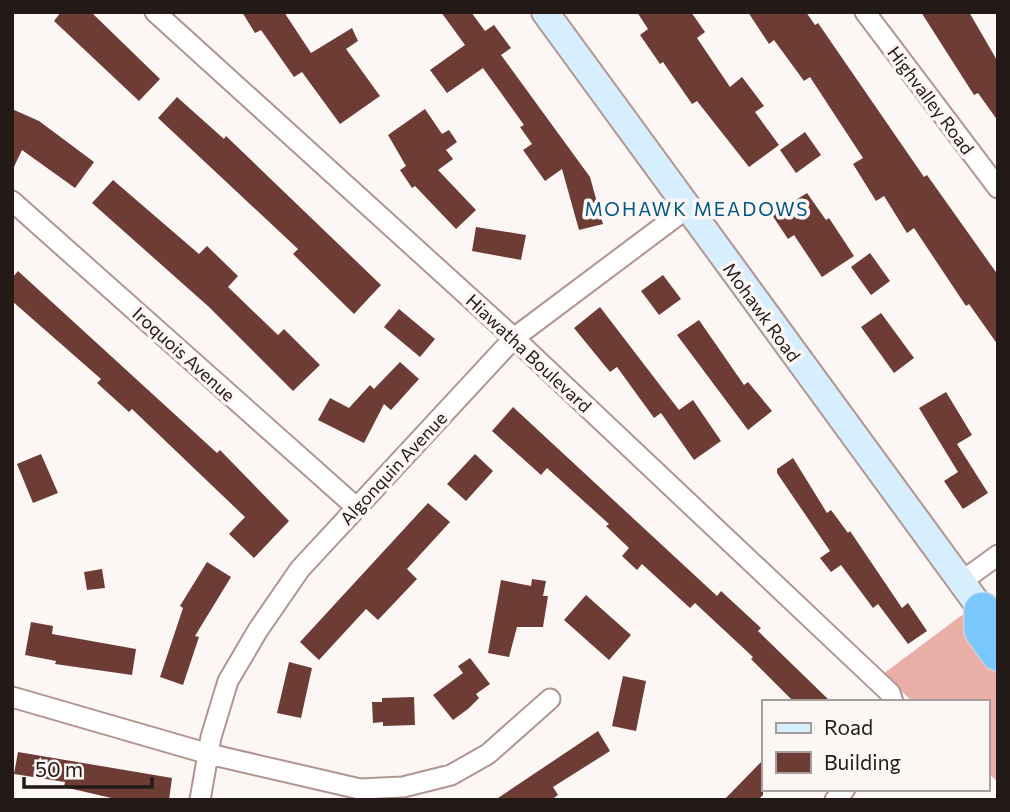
<svg xmlns="http://www.w3.org/2000/svg" width="1010" height="812" viewBox="0 0 1010 812" font-family="Commissioner,sans-serif">
<style>
.forest{fill:#e9afa6}
.building{fill:#6c3c35}
.lines{fill:none;stroke-linecap:round;stroke-linejoin:round}
.street-casing{stroke:#b09591;stroke-width:23}
.secondary-casing{stroke:#b09591;stroke-width:30}
.highway-casing{stroke:#d3d1d1;stroke-width:38}
.street{stroke:#fff;stroke-width:19}
.secondary{stroke:#d7eefe;stroke-width:26}
.highway{stroke:#79c7fd;stroke-width:35}
.labels{text-anchor:middle;dominant-baseline:central;stroke-width:7;stroke-linejoin:round;paint-order:stroke}
.street-label{font-size:18px;fill:#231917;stroke:#fcf6f5}
.neighbourhood-label{font-size:19px;letter-spacing:2px;fill:#005883;stroke:#fcf6f5}
</style>
<rect width="100%" height="100%" fill="#fcf6f5"/>
<path class="forest" d="M962 615 998 670V782L987 772V702H913L883 674Z"/>
<path class="building" d="M61 12H91L160 79 139 101 54 21Z
M242 12H284L311 53 352 28 358 41 346 49 380 96 340 124 302 72 294 77 261 30 255 33Z
M441 12H471L485 31 494 25 511 48 501 55 590 177 603 224 579 230 562 169 545 181 523 150 532 144 520 127 524 125 483 68 447 93 430 70 465 45Z
M637 12H691L705 32 697 38 730 87 742 77 764 106 755 112 779 145 749 167 697 101 692 104 663 62 660 64 640 35 648 29Z
M748 12H806L815 25 818 23 924 177 927 175 998 275V345L969 304 966 306 914 228 907 233 884 196 876 201 853 164 863 158 810 77 804 81 774 40 769 44Z
M921 12H969L998 62V121L978 93 974 95Z
M177 97 224 139 226 136 381 285 354 314 293 254 298 249 158 118Z
M12 109 39 121 94 162 75 188 22 150 12 171Z
M425 109 442 134 449 130 457 142 446 150 453 159 438 170 476 210 456 229 415 186 412 188 400 170 406 166 388 135Z
M805 132 821 155 796 173 780 150Z
M113 180 199 254 207 246 238 276 228 287 278 335 284 329 320 365 293 391 209 307 92 203Z
M807 193 826 220 829 218 854 256 822 277 794 235 788 239 772 215Z
M476 227 526 235 521 260 472 251Z
M870 253 890 281 871 295 851 267Z
M18 271 217 453 220 450 289 521 254 558 229 534 245 517 132 409 129 412 97 383 101 379 12 301V278Z
M663 275 681 299 659 315 641 291Z
M600 307 679 410 693 400 721 441 694 460 661 413 654 418 617 367 610 372 574 328Z
M399 309 435 339 420 357 384 327Z
M881 313 914 358 894 373 861 327Z
M699 320 744 385 748 382 772 411 748 430 677 335Z
M400 362 419 379 391 410 384 404 364 443 318 420 330 398 349 408 370 385 374 389Z
M946 392 972 435 957 444 988 493 963 509 944 481 958 472 919 408Z
M513 407 717 596 721 591 761 628 758 631 831 702H794L751 659 753 657 695 603 690 608 642 564 637 570 622 556 629 548 606 526 609 524 547 468 541 475 492 431Z
M41 454 58 493 33 503 17 464Z
M475 454 493 471 466 501 447 484Z
M793 458 827 513 831 510 848 533 850 531 902 608 908 603 927 631 908 644 878 604 873 608 841 565 831 572 820 558 830 551 777 473V469Z
M428 503 450 522 407 569 417 579 378 620 366 609 319 660 300 642Z
M207 562 231 577 195 636 199 637 183 685 160 677 183 608 180 606Z
M102 569 105 588 87 590 84 572Z
M532 579 546 581 543 596H548L543 627H517L509 657 488 653 501 580 531 586Z
M586 595 631 635 609 660 564 620Z
M31 622 53 626 52 634 136 649 132 675 55 664 56 661 25 655Z
M470 658 490 684 476 694 479 698 468 709 453 720 433 695 463 673 458 666Z
M289 662 312 668 301 718 277 713Z
M623 676 646 681 636 731 612 726Z
M414 697 415 725 383 726V722L373 723 372 702H382V698Z
M598 731 610 751 553 787 558 795 551 800H495Z
M18 752 172 778 169 800H120L64 787 65 782 14 774Z
M763 760V795L758 800H724Z"/>
<g class="lines">
<g class="street-casing">
<path id="street" d="M155 12 514 338 890 693 893 702
M865 12 998 188
M12 201 356 507
M961 582 998 555
M12 697 209 754 360 789 403 787 451 775 488 754 550 699
M200 800 211 737 228 681 258 630 300 569 514 338 686 209
M835 800 845 789"/>
</g>
<g class="secondary-casing">
<path id="secondary" d="M545 12 982 610"/>
</g>
<g class="highway-casing">
<path id="highway" d="M982 610V630L998 653"/>
</g>
<use href="#street" class="street"/>
<use href="#secondary" class="secondary"/>
<use href="#highway" class="highway"/>
</g>
<g class="labels">
<g class="street-label">
<text transform="translate(931 100) rotate(53)">Highvalley Road</text>
<text transform="translate(762 312) rotate(54)">Mohawk Road</text>
<text transform="translate(529 353) rotate(43)">Hiawatha Boulevard</text>
<text transform="translate(184 354) rotate(42)">Iroquois Avenue</text>
<text transform="translate(393 468) rotate(-47)">Algonquin Avenue</text>
</g>
<g class="neighbourhood-label">
<text x="697" y="208">MOHAWK MEADOWS</text>
</g>
</g>
<rect width="1010" height="812" fill="none" stroke="#231917" stroke-width="28"/>
<rect x="762" y="700" width="228" height="91" fill="#fcf6f5" stroke="#a59e9c" stroke-width="2"/>
<rect x="776" y="723" width="35" height="10" fill="#d7eefe" stroke="#a59e9c" stroke-width="2"/>
<text x="824" y="735" font-size="21" fill="#231917">Road</text>
<rect x="776" y="752" width="35" height="21" fill="#6c3c35" stroke="#a59e9c" stroke-width="2"/>
<text x="824" y="770" font-size="21" fill="#231917">Building</text>
<path d="M24 777v10h128v-10" fill="none" stroke="#231917" stroke-width="3.5"/>
<text x="35" y="777" font-size="21" fill="#231917" stroke="#fcf6f5" stroke-width="5" paint-order="stroke">50 m</text>
</svg>
